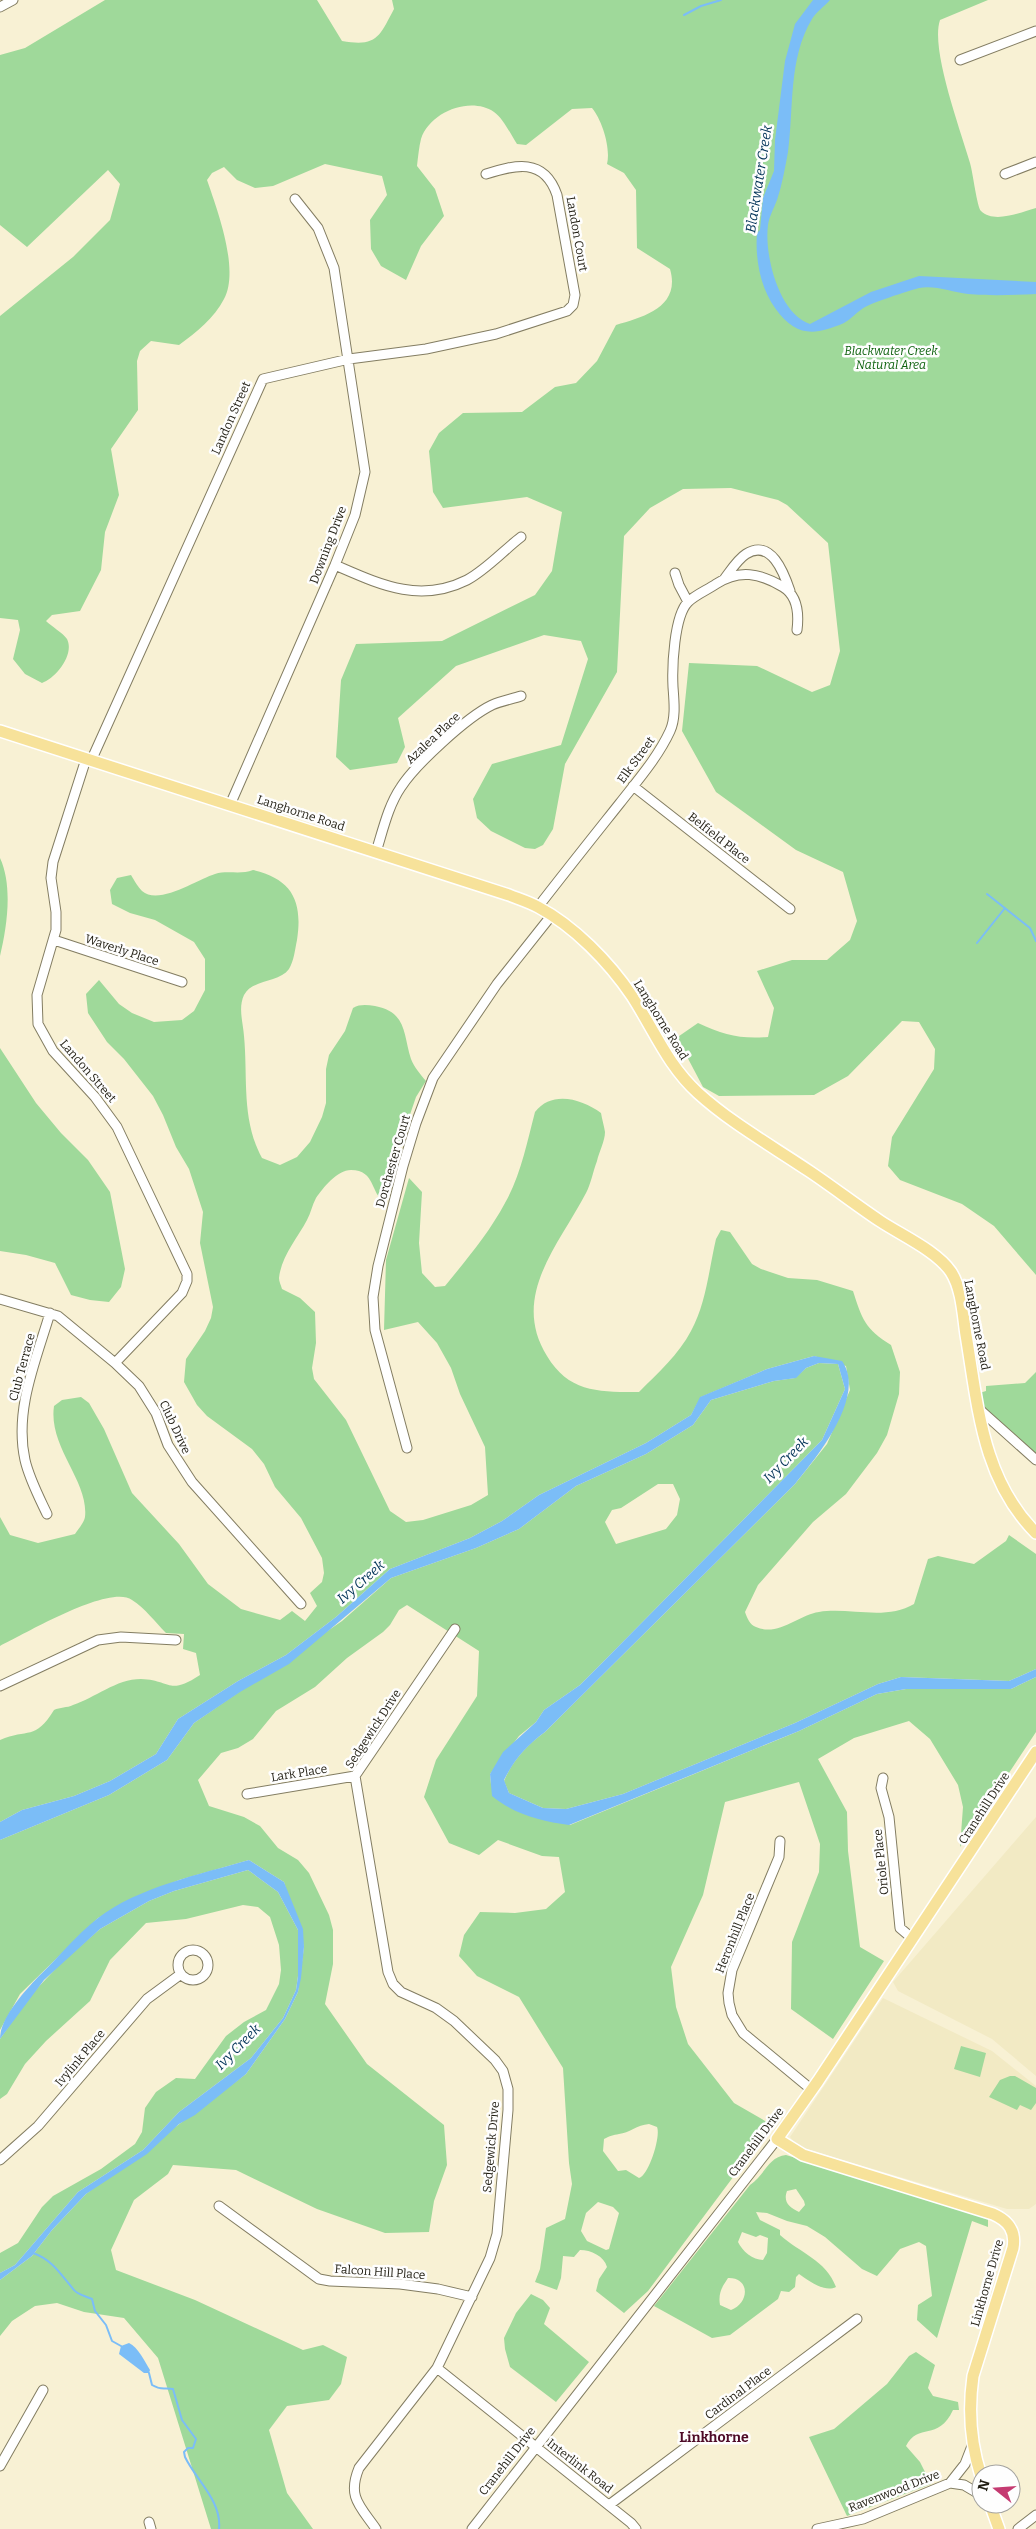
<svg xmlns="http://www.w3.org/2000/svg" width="1036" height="2529" viewBox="0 0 1036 2529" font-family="Bitter,serif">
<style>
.built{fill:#f2eac4}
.green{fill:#9fd99a;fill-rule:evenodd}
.water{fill:#7bbdf7}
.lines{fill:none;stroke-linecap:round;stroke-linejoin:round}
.stream{stroke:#7bbdf7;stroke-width:2}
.minor-casing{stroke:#837d62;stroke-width:11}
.major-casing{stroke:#fff;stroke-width:14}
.minor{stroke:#fff;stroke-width:9}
.major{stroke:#f7e29a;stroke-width:11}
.labels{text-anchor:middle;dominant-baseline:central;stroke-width:5;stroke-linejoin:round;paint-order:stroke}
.street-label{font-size:12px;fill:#201d12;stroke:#fefefe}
.park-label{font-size:12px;font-style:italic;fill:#0e620e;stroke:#fefefe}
.water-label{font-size:14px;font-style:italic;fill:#003257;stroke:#fefefe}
.neighbourhood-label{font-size:14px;font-weight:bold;fill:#4e0b27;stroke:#fefefe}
</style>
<rect width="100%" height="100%" fill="#f8f1d4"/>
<path class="built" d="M1036 1817V2076L992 2039 898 1991 893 1982Z
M883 1998 992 2051 1036 2086V2204L1029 2209H1007L806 2149 796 2144 790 2137Z"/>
<path class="green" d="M105 0H317L342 41C377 47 379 37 394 9L392 0H988L940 20C930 49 961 131 970 163 973 173 977 207 981 211 994 224 1022 212 1036 208V1275L994 1226 962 1204 900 1180 888 1166 892 1137 934 1069 935 1049 919 1022 902 1021 848 1076 814 1095 719 1096 703 1087 684 1051 669 1043 698 1023C724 1035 739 1039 768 1037L774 1008 757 971 792 960H827L850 940 857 921 843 872 796 850 716 792 682 731 689 663 757 666 812 692 830 685 840 651 828 543 787 505 778 500 731 488 683 489 650 508 624 536 617 672 565 764 553 829 543 845 535 849 525 848 491 831 477 818 473 799 492 764 561 745 588 659 581 641 544 635 456 666 398 718 405 747 397 763 350 770 336 757 341 680 356 644 442 641 535 595 552 571 562 512 527 497 443 508 433 492 429 451 439 433 463 413 522 412 555 387 576 383 597 361 616 325C644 317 681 307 670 269L637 248 636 190 624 173 607 164C611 148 602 120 592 108L572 109 526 145 517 144C511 135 503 118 494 112 470 96 430 112 421 139 419 147 418 157 417 166L435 189 444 216 421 246 406 280 381 266 371 249 370 220 387 195 382 176 325 164 273 186 255 188 237 180 224 167 212 173 207 180C217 209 240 270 224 299 214 318 197 332 179 345L151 341 140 351 137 361 138 410 111 449 119 495 105 532 101 570 80 611 52 615 46 621C51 626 63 633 67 639 75 655 55 679 42 683L25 674 13 659 20 630 18 620 0 618V316L73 257 110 220 120 184 108 170 27 247 0 225V55L25 48Z
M0 858C13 886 7 927 0 956Z
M253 870C292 879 303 901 297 940 295 949 294 961 289 969 279 983 252 979 244 995 238 1008 243 1022 244 1036 248 1078 241 1119 262 1158L280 1165 297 1157 310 1142 322 1117 326 1103V1069L329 1055 345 1031 353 1008C360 1004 367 1005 375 1006 407 1012 403 1034 411 1059 414 1067 421 1075 426 1081L416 1097 391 1170 385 1202C370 1194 376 1170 351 1170 337 1170 323 1188 316 1198 312 1205 311 1213 307 1220 298 1237 281 1257 279 1278 279 1282 281 1285 282 1289L300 1298 315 1312 316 1343 312 1368 314 1379 346 1420 390 1511 406 1522 423 1520 471 1505 488 1495 485 1447 460 1394 451 1368 437 1343 418 1322 384 1330 386 1260 409 1178 422 1192 419 1243 422 1273 435 1287 445 1286C467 1259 489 1233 505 1203 521 1175 527 1142 535 1112 552 1090 582 1099 601 1113 602 1119 604 1126 605 1132 605 1141 599 1152 597 1161 593 1171 591 1184 586 1193 559 1245 510 1296 547 1356 569 1393 600 1392 639 1392 658 1373 679 1354 691 1331 706 1304 709 1269 716 1239L721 1230 730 1232 752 1264 761 1269 788 1278 817 1280 853 1291C862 1319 865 1329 891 1345L900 1372 899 1394 887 1435 877 1453 846 1494 813 1522 758 1585 745 1612C747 1618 750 1625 756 1627 778 1637 798 1615 819 1612 849 1607 886 1621 914 1604L928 1559 938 1556 974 1564 1006 1541 1009 1535 1036 1554V1669L1009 1681 901 1677 878 1684 795 1723 623 1794 566 1809 543 1808 509 1793 504 1781C513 1760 526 1746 545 1732L795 1484 827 1444 850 1390 846 1366 814 1356 767 1369 701 1397 691 1415 646 1443 539 1495 502 1521 470 1538 390 1569 336 1617 286 1655 238 1681 178 1719 156 1754 110 1781 74 1796 22 1810 0 1822V1740C28 1728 35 1741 54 1710 60 1707 67 1708 73 1705 95 1698 116 1679 141 1679 171 1680 168 1696 200 1675L196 1653 183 1649 184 1634 166 1633C155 1622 145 1608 132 1600 109 1584 25 1634 0 1646V1517L10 1535 38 1543 75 1534C78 1529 84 1523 85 1517 89 1481 48 1447 54 1406L62 1400 81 1397 89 1403 104 1429 132 1493 179 1544 208 1584 241 1609 280 1620 292 1611 305 1621 317 1606 310 1593 322 1582 324 1573 322 1558 301 1518 275 1487 264 1464 252 1449 207 1416 197 1405 184 1382 186 1359 205 1331 211 1318 213 1307 200 1243 203 1212 189 1169 176 1147 163 1115 153 1096 124 1059 107 1042 88 1013 86 994 99 980 119 1004 132 1013 154 1022 182 1020 194 1011 205 990V959L194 942 155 920 130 913 112 904 110 890 117 878 131 875C134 880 138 887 142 891 159 906 198 879 215 874 227 870 241 875 253 870Z
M0 1048 36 1103 61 1133 88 1160 110 1192 125 1269 121 1287 109 1302 90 1300 71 1295 55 1263 26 1255 0 1251Z
M819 1363 838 1364 845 1389 822 1440 604 1661 580 1685 544 1710 536 1722 519 1736 490 1774 491 1784 570 1825 799 1731 877 1694 906 1689H1011L1036 1677V1732L960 1847 963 1807 958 1785 930 1739 909 1721 854 1738 818 1759 847 1812 848 1851 860 1947 884 1961 833 2039 791 2009 792 1942 819 1872 820 1844 799 1782 725 1802 703 1895 671 1967 676 2007 688 2044 734 2103 772 2125 648 2291 624 2313 596 2291 599 2279 607 2267C604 2256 591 2250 580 2250L574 2257 563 2256 561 2278 557 2290 535 2282 540 2269 546 2228 565 2219 572 2184 569 2163 563 2068 519 1997 477 1976 459 1956 464 1935 480 1912 515 1913 546 1909 565 1892 559 1857 542 1856 498 1840 479 1855 449 1843 424 1797 436 1760 477 1696 479 1651 407 1605 399 1610 390 1625 383 1632 347 1658 315 1687 276 1711 253 1739 238 1748 221 1753 198 1780 209 1806 244 1817 260 1826 278 1848 298 1860 309 1873 329 1915 333 1930V1964L325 2004 367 2064 444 2125 447 2165 434 2201 429 2232 385 2233 317 2209 236 2170 173 2165 168 2174 134 2200 111 2250 116 2270 195 2300 303 2350 323 2345 347 2357 341 2384 329 2400 287 2406 269 2430 287 2493 313 2529H211L158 2358 124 2318 84 2312 57 2303 35 2306 12 2321 0 2336V2280L32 2256 52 2230 86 2194 246 2074 285 2019 298 1992 304 1947 284 1882 249 1860 179 1880 133 1899 98 1918 20 1994 0 2030V1840L109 1795 167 1760 194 1723 342 1621 391 1578 476 1548 519 1529 576 1486 646 1454 693 1425 711 1400 774 1381 795 1378 806 1368ZM658 1484H673L680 1499 677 1515 666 1529 616 1544 605 1522 612 1510 621 1508ZM649 2124 657 2127C661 2136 649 2175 639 2178L626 2170 618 2171 603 2151 604 2139C610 2136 613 2135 619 2134 629 2133 637 2125 649 2124ZM598 2202 613 2207 619 2213 609 2249 606 2250 587 2241 581 2231 586 2213Z
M1036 1372V1460L978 1408 976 1394 986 1391V1386L1025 1383Z
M248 1870 278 1892 298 1930V1976L296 1990 283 2018 251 2058 179 2112 143 2150 78 2192 15 2265 0 2273V2253L18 2243 42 2207 53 2196 101 2169 135 2144 142 2132 145 2108 156 2092 176 2078 195 2079 226 2036 244 2022 266 2010 279 1984 281 1970 279 1945 270 1917 258 1907 243 1905 186 1919 146 1923 110 1960 90 2001 46 2041 25 2064 7 2094 0 2099V2039L30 1996 61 1963 100 1929 149 1901 174 1891Z
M961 2046 986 2053 980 2077 954 2069Z
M1010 2076H1015L1036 2088V2103L1031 2110 1020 2105 1017 2110 989 2097 1000 2080Z
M786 2155 971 2211 988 2218V2227L972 2221 937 2338 917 2320 918 2305 932 2296 926 2246 919 2242 900 2249 877 2276 862 2269 825 2237 807 2226 787 2221 767 2213 756 2212 760 2220 780 2230V2235C800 2253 826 2260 836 2287 824 2293 808 2280 799 2274L796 2277 795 2287 789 2292 781 2291 778 2299 730 2335 712 2338 654 2306 750 2185C765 2175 768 2157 786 2155ZM796 2189 804 2201 805 2205 799 2212C789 2207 783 2202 787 2191ZM742 2232 756 2237 760 2235 768 2238 767 2253 763 2260C753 2260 742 2251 738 2242ZM728 2278C750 2277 750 2303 731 2310L720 2305C718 2293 722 2287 728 2278Z
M531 2294 543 2300 550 2308 544 2324 589 2362 556 2402 510 2367 505 2349 504 2338 516 2313Z
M916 2352 935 2365 928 2388 933 2396 958 2402 959 2410H953C938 2442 918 2422 906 2446L920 2462 931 2484 847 2516 809 2437 834 2429 887 2384 909 2356Z"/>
<path class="water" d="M813 0H830C825 6 816 12 812 19 788 59 794 108 788 152 785 168 782 185 777 200 774 208 769 217 768 225 764 255 779 314 810 324L871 292 919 276 1036 282V294C1014 295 990 296 968 294 952 292 935 285 919 288 908 291 870 303 862 309 856 313 851 319 844 323 814 336 796 337 775 308 760 287 755 258 757 233L760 230 763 198 774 171 775 140 785 61 795 24Z
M814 1356 842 1361C867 1396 817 1457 795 1484L545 1732C526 1746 514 1760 504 1780L509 1793 543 1808 566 1809 623 1794 795 1723 878 1684 901 1677 1009 1681 1036 1669V1677L1011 1689H906L877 1694 799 1731 569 1825C541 1821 515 1815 492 1796L490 1774 503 1752 536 1722 544 1710 580 1685 604 1661 822 1440 845 1389 838 1364 819 1363 806 1368 796 1378 774 1381 711 1400 693 1425 646 1454 576 1486 519 1529 476 1548 391 1578 289 1664 240 1692 194 1723 167 1760 109 1795 0 1840V1822L22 1810 74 1796 110 1781 156 1754 178 1719 238 1681 286 1655 336 1617 390 1569 470 1538 502 1521 539 1495 646 1443 691 1415 700 1397 767 1369Z
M249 1860 284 1882 303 1929 304 1947 301 1978 298 1992 285 2019 246 2074 195 2115 179 2124 147 2154 86 2194 52 2230 32 2256 0 2280V2273L15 2265 78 2192 143 2150 179 2112 251 2058 283 2018 296 1990 298 1976V1930L278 1892 248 1870 174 1891 149 1901 100 1929 44 1980 0 2039C0 2018 24 1992 38 1977 58 1958 76 1935 98 1918 138 1887 201 1874 249 1860Z
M129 2343C138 2347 145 2362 150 2370L149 2373H144L119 2354 121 2346Z"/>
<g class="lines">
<path class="stream" d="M684 15 701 6 721 0
M987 894 1030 928 1036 941
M977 943 1005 908
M33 2253C53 2260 61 2275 74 2290 78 2295 86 2296 92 2299L95 2311 106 2325 112 2341 121 2346
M149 2373 152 2385C162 2391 164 2387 173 2389L182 2420 196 2439 193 2448H188L184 2452 185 2457C196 2480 222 2501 219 2529"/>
<g class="minor-casing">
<path id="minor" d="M0 7 13 0
M960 60 1036 31
M1005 174 1036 162
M335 565C379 584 419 604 467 580 486 570 504 550 521 537
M675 573 679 585 688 602
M725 578C731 570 738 559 746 554 771 538 784 573 790 591
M86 759 53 862 51 878 56 912V930L37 995 38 1024 53 1051 95 1097 117 1127 187 1274V1281L182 1293 115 1363
M91 761 263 379 349 359 426 349 496 334 567 311 573 305 575 295 557 195C544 157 515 165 486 174
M633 786 790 909
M230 805 335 565 355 515 365 472 334 268 318 228 295 199
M376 852C383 830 388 806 401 787 416 764 467 717 492 705 501 701 512 699 521 696
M538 907C565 872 593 837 620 803 638 780 658 757 670 731 676 718 674 701 673 687 672 667 674 616 688 602 695 595 707 590 716 584 739 569 760 573 783 587 798 596 799 614 797 630
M54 940 182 982
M0 1299 58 1316 115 1363 139 1386 156 1413 168 1445 192 1482 301 1604
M978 1408 1036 1460
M407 1448 375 1330 373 1297 378 1266 403 1166 416 1123 433 1078 497 984 551 916
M47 1514C39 1497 29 1478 25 1460 14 1410 36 1360 50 1313
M0 1686 98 1640 121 1637 176 1640
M883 1778 881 1788 889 1817 900 1928 913 1939
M247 1794 355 1776
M780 1841 779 1857 732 1970 728 1993 729 2003 732 2015 743 2033 812 2090
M178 1965a15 15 0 1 1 30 0a15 15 0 1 1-30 0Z
M0 2160 38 2126 147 1999 181 1974
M219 2206 319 2279 330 2281 400 2284 438 2289 472 2297
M437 2368 631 2523 636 2529
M0 2466 43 2390
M950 2483 965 2464 972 2446
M609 2505 857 2319
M149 2522 151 2529
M376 2529C360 2506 347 2497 359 2468L437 2368 490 2258 497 2234 508 2110V2089L503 2071 495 2060 454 2021 436 2008 401 1992 393 1984 388 1972 355 1776 455 1629
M472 2529 777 2139
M817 2529 863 2519 950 2483 964 2485 981 2495
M1018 2529 1036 2515"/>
</g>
<g class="major-casing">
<path id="major" d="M0 731 509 895C519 899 529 902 538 907 574 926 609 962 632 996 654 1030 668 1066 698 1093 731 1123 772 1146 809 1171 833 1187 856 1205 880 1221 901 1235 937 1251 951 1272 962 1289 963 1315 966 1335 978 1406 982 1479 1036 1533
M981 2476C970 2442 968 2411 973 2376L1013 2248C1016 2231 1009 2221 993 2214L803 2155 777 2139 818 2081 1036 1752
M990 2504 999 2529"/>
</g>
<use href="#minor" class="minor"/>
<use href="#major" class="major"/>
</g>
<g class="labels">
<g class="street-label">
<text transform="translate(577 234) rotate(80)">Landon Court</text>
<text transform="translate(231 418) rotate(-66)">Landon Street</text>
<text transform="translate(328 545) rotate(-69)">Downing Drive</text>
<text transform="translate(433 738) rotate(-43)">Azalea Place</text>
<text transform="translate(636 760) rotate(-54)">Elk Street</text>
<text transform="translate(301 813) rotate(18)">Langhorne Road</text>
<text transform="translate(719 838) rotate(38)">Belfield Place</text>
<text transform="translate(122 950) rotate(18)">Waverly Place</text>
<text transform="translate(661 1020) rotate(58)">Langhorne Road</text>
<text transform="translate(88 1071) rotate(49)">Landon Street</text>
<text transform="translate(393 1161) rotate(-74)">Dorchester Court</text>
<text transform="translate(977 1325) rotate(79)">Langhorne Road</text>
<text transform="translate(22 1367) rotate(-75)">Club Terrace</text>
<text transform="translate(175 1427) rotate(65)">Club Drive</text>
<text transform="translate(373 1729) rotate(-57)">Sedgewick Drive</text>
<text transform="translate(299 1773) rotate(-9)">Lark Place</text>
<text transform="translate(984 1808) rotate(-57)">Cranehill Drive</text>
<text transform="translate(881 1862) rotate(-96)">Oriole Place</text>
<text transform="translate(735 1933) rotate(-68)">Heronhill Place</text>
<text transform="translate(80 2058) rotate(-50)">Ivylink Place</text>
<text transform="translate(756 2142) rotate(-53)">Cranehill Drive</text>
<text transform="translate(491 2147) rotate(-85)">Sedgewick Drive</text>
<text transform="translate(380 2272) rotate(4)">Falcon Hill Place</text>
<text transform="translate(987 2283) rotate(-74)">Linkhorne Drive</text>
<text transform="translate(738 2393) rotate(-37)">Cardinal Place</text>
<text transform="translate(507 2461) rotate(-52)">Cranehill Drive</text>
<text transform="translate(580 2466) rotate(38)">Interlink Road</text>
<text transform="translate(894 2491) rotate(-21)">Ravenwood Drive</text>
</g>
<g class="park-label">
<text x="891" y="351">Blackwater Creek<tspan x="891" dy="14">Natural Area</tspan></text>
</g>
<g class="water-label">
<text transform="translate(759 179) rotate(-81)">Blackwater Creek</text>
<text transform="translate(786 1460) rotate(-46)">Ivy Creek</text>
<text transform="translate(361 1582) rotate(-41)">Ivy Creek</text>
<text transform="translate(238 2047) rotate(-45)">Ivy Creek</text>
</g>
<g class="neighbourhood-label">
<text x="714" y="2437">Linkhorne</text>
</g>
</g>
<g transform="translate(996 2489) rotate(287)"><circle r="24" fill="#fefefe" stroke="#a5a4a0"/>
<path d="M0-4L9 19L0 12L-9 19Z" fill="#c53a71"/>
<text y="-8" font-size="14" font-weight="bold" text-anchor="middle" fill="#201d12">N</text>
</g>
</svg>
